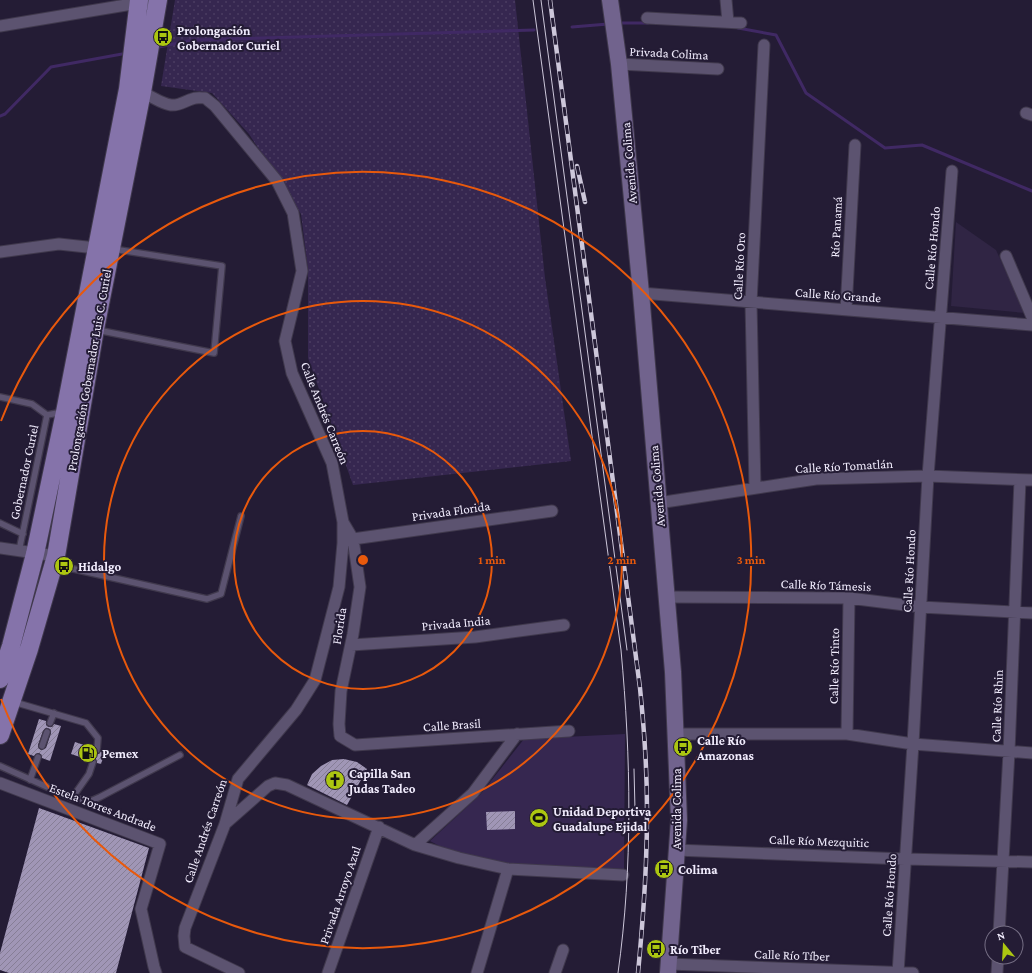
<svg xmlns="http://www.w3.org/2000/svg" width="1032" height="973" viewBox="0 0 1032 973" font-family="'Crimson Pro',serif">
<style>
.built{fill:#302544}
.grass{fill:url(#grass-dots)}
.garden{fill:#362750}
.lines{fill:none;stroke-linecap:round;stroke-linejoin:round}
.stream{stroke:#402964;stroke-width:3}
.building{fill:url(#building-hatch);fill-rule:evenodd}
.lane-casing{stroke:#40394d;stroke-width:8}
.street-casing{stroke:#40394d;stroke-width:13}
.secondary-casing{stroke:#40394d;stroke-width:18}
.primary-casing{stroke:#40394d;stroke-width:20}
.lane{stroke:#5c5370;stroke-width:5.5}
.street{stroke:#5c5370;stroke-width:11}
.secondary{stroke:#71638d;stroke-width:16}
.primary{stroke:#8573aa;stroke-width:18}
.tram{stroke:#cdc7da;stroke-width:1}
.rail-casing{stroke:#cdc7da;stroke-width:4.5}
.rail{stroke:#241c35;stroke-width:3;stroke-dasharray:9;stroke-linecap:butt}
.ring{fill:none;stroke:#e8590c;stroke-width:2}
.labels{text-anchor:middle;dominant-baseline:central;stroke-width:4;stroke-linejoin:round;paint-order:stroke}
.poi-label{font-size:13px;font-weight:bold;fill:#f1ecfd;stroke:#241c35;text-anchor:start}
.street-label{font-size:13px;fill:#f1ecfd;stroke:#241c35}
.centre{fill:#e8590c;stroke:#241c35;stroke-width:2}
.ring-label{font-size:12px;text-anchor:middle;font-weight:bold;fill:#e8590c;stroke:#241c35;stroke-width:4;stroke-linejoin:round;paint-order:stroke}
</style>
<defs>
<pattern id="grass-dots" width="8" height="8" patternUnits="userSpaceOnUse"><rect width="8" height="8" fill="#362750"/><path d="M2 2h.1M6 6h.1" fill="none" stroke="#4a3c61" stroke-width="1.8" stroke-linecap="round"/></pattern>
<pattern id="building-hatch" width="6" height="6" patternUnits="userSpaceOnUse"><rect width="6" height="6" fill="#a096b6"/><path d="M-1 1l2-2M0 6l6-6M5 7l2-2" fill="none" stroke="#867e96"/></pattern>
</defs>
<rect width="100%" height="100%" fill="#241c35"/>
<path class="built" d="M956 222 996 250 1025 313 951 306Z"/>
<path class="grass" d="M175 0H515L545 278 571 461 353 485 308 358V269L301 214 249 134 212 93 161 86Z"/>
<path class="garden" d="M625 734 624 869 512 865 455 854 430 841 480 795 524 739Z"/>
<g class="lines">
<path class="stream" d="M618 23H648
M572 27 608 24
M738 28 776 35 806 93 885 148 922 145 1032 191
M159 47 193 40 534 30
M0 116 5 114 51 67 122 54"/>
</g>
<path class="building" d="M39 719 46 721V725L49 727H52L54 724 61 726 50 761 42 758 41 755 39 753 36 754 34 756 28 754ZM46 728 50 729 51 733 46 748 41 750 39 748 38 745 43 731Z
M75 742 93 748V752L96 754H99L101 751 105 752 101 764 97 763 96 760 94 758 89 760 71 754Z
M344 759 357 762 367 769 347 805 307 785 312 774 321 766 332 760Z
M39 808 149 848 116 973H9L0 970V953Z
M515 811V829L487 830 486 812Z"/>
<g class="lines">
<g class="lane-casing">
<path id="lane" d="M97 330 214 353 222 266 113 249
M0 397 32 404 47 415 63 412
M0 523 23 534
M19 551 47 415
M56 565 207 599 221 594 241 516
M14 702 86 723 98 738 97 750
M50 723 54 713
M42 746 47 732
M0 766 72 798 89 774 93 762
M30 780 38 757
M72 798 91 801 100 797 180 755"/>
</g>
<g class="street-casing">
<path id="street" d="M726 0 728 22
M647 18 741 23
M0 26 138 3 157 5
M619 64 718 69
M136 91C149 93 158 103 171 105 179 106 185 101 192 99 196 97 201 98 205 98L215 106 277 181 293 213 302 271 285 341 292 373 332 463 343 522V543L339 587 315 680 296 710 238 779 225 824 185 928 184 936 185 947 239 973
M1026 113 1032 115
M0 252 59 244 96 248
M1006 256 1032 317
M641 293 1032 325
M846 310 855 145
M755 488 751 303 764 45
M658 503 816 479 928 476 1032 480
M343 522 353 539 360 587 353 634 341 691 339 724 340 736 355 745 569 731
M353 539 552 511
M0 548 56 556
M665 597 849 598 921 607 1032 613
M351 645 475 637 564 625
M675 734H847L913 744 1032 753
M847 734 849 598
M0 783 160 844 141 909 154 967 156 973
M225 824 268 786 275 783 287 785 415 845 459 858 508 869 623 875
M415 845 473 793 517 734
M676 850 905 859 1032 862
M999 933 1009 752 1020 480
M669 964 913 973
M328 973 379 827
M477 973 508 869
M555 973 563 950
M898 973 913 744 928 476 952 171
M997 973 998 957"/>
</g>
<g class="secondary-casing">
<path id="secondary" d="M610 0 619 64 641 293 673 672 679 820 668 973"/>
</g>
<g class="primary-casing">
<path id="primary" d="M0 679 11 646 35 554 65 412 128 89 139 0
M0 735 29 649 56 556 95 329 142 92 158 0"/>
</g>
<use href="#lane" class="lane"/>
<use href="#street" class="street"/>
<use href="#secondary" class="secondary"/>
<use href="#primary" class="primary"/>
<path class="tram" d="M533 0 621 650C631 758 633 866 618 973
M541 0 627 650
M634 769 635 809"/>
<g class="rail-casing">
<path id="rail" d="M550 0 640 688C642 709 644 729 645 749 650 824 645 899 638 973
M577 166 585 202"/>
</g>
<use href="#rail" class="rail"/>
</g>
<g class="ring">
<circle cx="363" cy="560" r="129"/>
<circle cx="363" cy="560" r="259"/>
<path d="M1 421A388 388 0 1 1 1 699"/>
</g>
<defs>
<g id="bus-disc" transform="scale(1)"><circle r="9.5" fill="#acc611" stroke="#241c35"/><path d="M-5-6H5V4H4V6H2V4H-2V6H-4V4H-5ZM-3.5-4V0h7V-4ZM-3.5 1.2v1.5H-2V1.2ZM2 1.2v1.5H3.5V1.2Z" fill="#111"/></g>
<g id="fuel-disc" transform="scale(1)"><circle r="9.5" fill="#acc611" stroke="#241c35"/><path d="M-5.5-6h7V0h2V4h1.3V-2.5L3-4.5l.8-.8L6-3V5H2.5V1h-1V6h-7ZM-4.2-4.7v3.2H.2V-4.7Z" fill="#111"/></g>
<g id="church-disc" transform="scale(1)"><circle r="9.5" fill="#acc611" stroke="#241c35"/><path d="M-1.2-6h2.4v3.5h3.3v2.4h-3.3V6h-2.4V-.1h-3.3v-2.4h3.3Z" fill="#111"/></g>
<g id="stadium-disc" transform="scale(1)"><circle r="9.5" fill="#acc611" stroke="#241c35"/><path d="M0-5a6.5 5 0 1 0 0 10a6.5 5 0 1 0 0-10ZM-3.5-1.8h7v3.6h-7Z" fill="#111"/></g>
</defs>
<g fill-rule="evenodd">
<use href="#bus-disc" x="163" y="37"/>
<use href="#bus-disc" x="64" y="566"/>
<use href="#bus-disc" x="683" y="747"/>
<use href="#fuel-disc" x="88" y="753"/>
<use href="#church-disc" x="335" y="780"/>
<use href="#stadium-disc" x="539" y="818"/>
<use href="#bus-disc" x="664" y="869"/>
<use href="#bus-disc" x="656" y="949"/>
</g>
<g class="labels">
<g class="poi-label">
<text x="177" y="30">Prolongación<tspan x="177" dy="15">Gobernador Curiel</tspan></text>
<text x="78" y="566">Hidalgo</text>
<text x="697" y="740">Calle Río<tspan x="697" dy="15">Amazonas</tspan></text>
<text x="102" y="753">Pemex</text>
<text x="349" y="773">Capilla San<tspan x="349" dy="15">Judas Tadeo</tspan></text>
<text x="553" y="811">Unidad Deportiva<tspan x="553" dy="15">Guadalupe Ejidal</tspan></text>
<text x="678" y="869">Colima</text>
<text x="670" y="949">Río Tiber</text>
</g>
<g class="street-label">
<text transform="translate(669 53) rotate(3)">Privada Colima</text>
<text transform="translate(629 163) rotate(-95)">Avenida Colima</text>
<text transform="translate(836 227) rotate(-87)">Río Panamá</text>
<text transform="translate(932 248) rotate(-85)">Calle Río Hondo</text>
<text transform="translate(739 266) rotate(-87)">Calle Río Oro</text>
<text transform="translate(838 295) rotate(4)">Calle Río Grande</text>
<text transform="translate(89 370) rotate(-80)">Prolongación Gobernador Luis C. Curiel</text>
<text transform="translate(325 413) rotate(68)">Calle Andrés Carreón</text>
<text transform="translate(844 466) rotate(-3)">Calle Río Tomatlán</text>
<text transform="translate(24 472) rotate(-78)">Gobernador Curiel</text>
<text transform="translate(657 486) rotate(-95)">Avenida Colima</text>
<text transform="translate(451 511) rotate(-8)">Privada Florida</text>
<text transform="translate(909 571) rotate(-87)">Calle Río Hondo</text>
<text transform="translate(826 585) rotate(2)">Calle Río Támesis</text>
<text transform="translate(456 623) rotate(-5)">Privada India</text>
<text transform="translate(339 626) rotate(-81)">Florida</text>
<text transform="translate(834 666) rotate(-89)">Calle Río Tinto</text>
<text transform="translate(997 706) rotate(-88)">Calle Río Rhin</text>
<text transform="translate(452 725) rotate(-4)">Calle Brasil</text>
<text transform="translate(103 807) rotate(21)">Estela Torres Andrade</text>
<text transform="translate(676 809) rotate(-90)">Avenida Colima</text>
<text transform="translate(205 831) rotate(-71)">Calle Andrés Carreón</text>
<text transform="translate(819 841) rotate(2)">Calle Río Mezquitic</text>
<text transform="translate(340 895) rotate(-71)">Privada Arroyo Azul</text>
<text transform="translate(889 895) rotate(-86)">Calle Río Hondo</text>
<text transform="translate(792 955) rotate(2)">Calle Río Tíber</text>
</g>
</g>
<circle cx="363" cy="560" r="6" class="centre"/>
<g class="ring-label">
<text x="492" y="564">1 min</text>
<text x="622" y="564">2 min</text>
<text x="751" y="564">3 min</text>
</g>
<g transform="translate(1004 945) rotate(342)"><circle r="19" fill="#241c35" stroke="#766f85"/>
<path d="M0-3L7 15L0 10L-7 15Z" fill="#acc611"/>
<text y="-6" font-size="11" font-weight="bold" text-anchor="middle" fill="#f1ecfd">N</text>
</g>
</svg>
